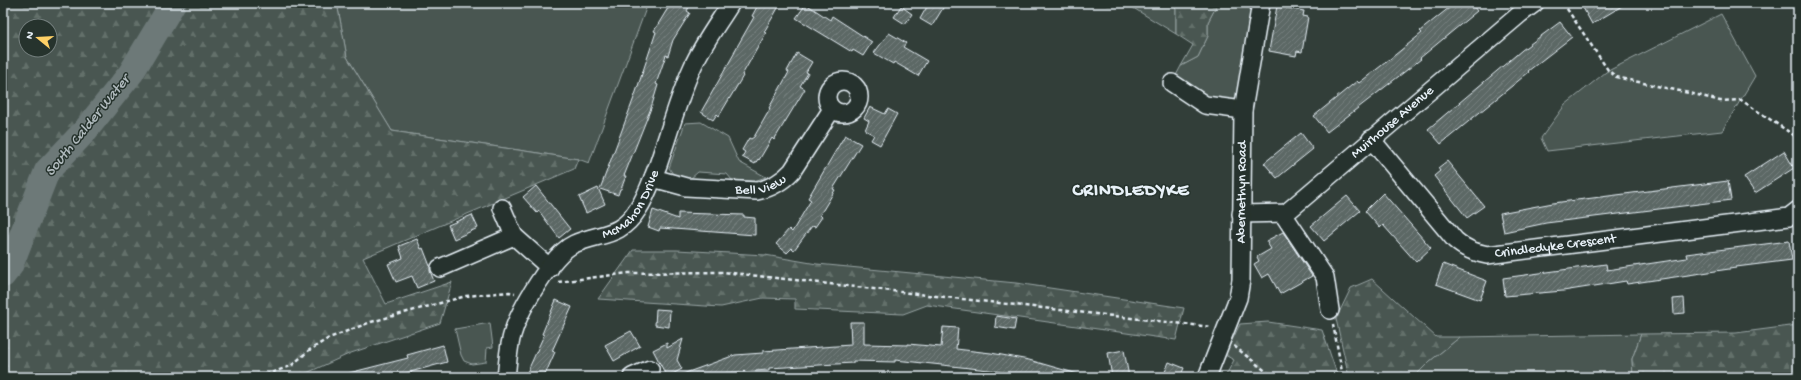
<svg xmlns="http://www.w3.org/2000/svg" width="1801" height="380" viewBox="0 0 1801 380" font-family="'Gochi Hand',sans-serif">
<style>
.green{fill:#495651;stroke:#98a4a4}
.forest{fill:url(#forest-firs);stroke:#98a4a4;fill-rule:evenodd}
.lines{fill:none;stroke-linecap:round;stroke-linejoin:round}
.river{stroke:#6d7978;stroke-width:26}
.building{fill:url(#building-hatch);stroke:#e8f1f8}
.minor-casing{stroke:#e8f1f8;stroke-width:20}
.path{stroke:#e8f1f8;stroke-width:2.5;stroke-dasharray:4 3;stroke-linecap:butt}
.minor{stroke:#26332d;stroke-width:17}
.labels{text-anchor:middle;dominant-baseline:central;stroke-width:3;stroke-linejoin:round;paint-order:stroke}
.street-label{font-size:14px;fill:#e8f1f8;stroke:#26332d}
.water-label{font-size:15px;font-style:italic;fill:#b1bbbe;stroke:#26332d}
.district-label{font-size:18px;font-weight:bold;letter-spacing:1px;fill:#e8f1f8;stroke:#26332d}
</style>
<defs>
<pattern id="forest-firs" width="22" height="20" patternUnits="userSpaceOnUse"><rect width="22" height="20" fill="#495651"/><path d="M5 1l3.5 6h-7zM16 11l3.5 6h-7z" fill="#636f6b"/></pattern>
<pattern id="building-hatch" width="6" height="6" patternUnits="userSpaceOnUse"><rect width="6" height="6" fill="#5c6865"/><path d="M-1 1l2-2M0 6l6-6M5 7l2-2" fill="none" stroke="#737e7c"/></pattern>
</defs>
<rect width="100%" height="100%" fill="#323e39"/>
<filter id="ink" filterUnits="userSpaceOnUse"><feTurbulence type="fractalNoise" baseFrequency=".025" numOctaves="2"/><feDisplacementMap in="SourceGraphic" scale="8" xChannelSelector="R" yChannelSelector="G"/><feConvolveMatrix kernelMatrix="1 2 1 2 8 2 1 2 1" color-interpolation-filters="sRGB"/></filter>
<g filter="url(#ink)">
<path class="green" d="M337 3H648L589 163 578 159 392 131 347 57Z
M1103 3H1171L1176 9V34L1130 6 1107 5Z
M1218 3H1261L1243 110 1224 108 1172 83 1181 66 1198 57 1208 36V22Z
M1721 14 1755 76 1722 131 1547 151 1541 138 1565 105 1606 72Z
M701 122 728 138 739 162 766 177 754 181 732 180 727 174 698 172 690 179 673 174 669 168 685 123Z
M490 323 493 347 487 348 486 362 472 364 464 361 461 355 455 329Z
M1641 334 1632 359 1633 377H1414L1430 361 1460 337Z"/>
<path class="forest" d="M3 3H337L347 57 392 131 578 159 574 169 363 258 386 304 452 282 440 323 351 353 298 377H3ZM26 26H50V50H26Z
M1171 3H1218L1208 22V36L1198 57 1181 66 1193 45 1176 34V9Z
M633 250H677L765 255 817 264 1016 283 1184 308 1176 340 927 305 903 314 795 309V299L763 298 721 307 598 299Z
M1372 279 1436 337H1460L1430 361 1414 377H1349L1336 319 1351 288Z
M1268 322 1322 330 1338 377H1225L1234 360 1225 355 1240 324Z
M1798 325V377H1633L1632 359 1641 334 1736 333Z"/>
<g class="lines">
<path class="river" d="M3 275 10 266 47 171 84 132 131 73 173 3"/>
</g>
<path class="building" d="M671 3H691L687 11 690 13 673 40 668 56 666 55 656 84 658 85 651 108 624 176H626L621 189H620L618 195 600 189 635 95 656 32 654 31Z
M759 3H781L764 32 766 33 742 75 743 76 719 116 717 114 713 120 701 112 735 52H734L754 17 752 16Z
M929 3H946L932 26 920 19Z
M1455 3H1471L1477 11 1420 58 1421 59 1327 132 1314 116 1357 81 1359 83 1390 59 1422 33 1420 31Z
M1588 3H1627L1592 24 1582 6Z
M806 4 830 20 832 16 872 42 863 56 853 50 852 52 796 18Z
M901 6 912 14 905 24 894 17Z
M1277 6 1304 11 1303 16 1308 17 1302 52 1297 51 1296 56 1269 51Z
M1560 22 1572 37 1528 71 1529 72 1441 144 1428 129 1522 50Z
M889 33 906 43 903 47 927 61 918 76 894 62 893 64 874 53Z
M797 53 812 62 806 72 808 73 800 86 805 89 774 140 772 138 759 160 758 159 755 164 742 157 745 152 742 150 749 138 751 139 754 137 770 109 769 108 789 72 787 71Z
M870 107 885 114 888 109 897 114 880 145 871 140 874 135 865 130 869 121 864 118Z
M1301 133 1313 149 1277 178 1264 163Z
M845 135 861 144 833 189 835 190 820 215 822 217 815 227 812 226 794 250 792 248 787 253 776 244 789 229 792 232 811 200 808 198Z
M1784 151 1794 168 1755 193 1744 177Z
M1447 161 1484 206 1467 218 1434 176 1440 171 1438 168Z
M1728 181 1731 200 1546 223 1504 232 1500 213 1553 203Z
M536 186 570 229 559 238 539 211 537 213 523 197Z
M598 188 605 204 586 213 579 197Z
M1383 193 1431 248 1416 262 1383 225 1380 228 1365 211Z
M1347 196 1360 211 1324 241 1311 226Z
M653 210 678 219V213L744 215V217L755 218V235L660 228 659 231 648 227Z
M472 215 478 228 454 239 448 225Z
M1283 232 1312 276 1280 294 1269 274 1262 278 1254 264 1259 261 1257 257 1271 249 1266 241Z
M417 239 421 249 423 248 430 266V271L434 281 417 288 412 276 396 282 388 264 403 258 399 246Z
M1789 241 1792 260 1736 267V268L1627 284 1626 281 1563 291 1505 296 1503 278 1606 264 1607 270 1687 258 1686 254Z
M1443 264 1487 281 1480 300 1436 284Z
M1684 298 1685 313 1674 314 1673 299Z
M556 300 572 307 552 351 555 352 544 377H525L544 335 542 334Z
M656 309 670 310 669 327 655 325Z
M996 316 1016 319 1014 330 995 327Z
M850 322H864V344L908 345V344L941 347 943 327 958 328 956 349 991 353 1029 360 1078 374 1077 377H1028L989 370 895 360V362L853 361V363L769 368V370L726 373 727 377H680V375L735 355 763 353V351L851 345Z
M631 331 640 346 614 361 605 345Z
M683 339 677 360 682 369 667 377 653 350 667 343V348Z
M443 345 447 362 403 374 404 377H350L349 373 408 358 407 355Z
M1124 350 1129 377H1112L1108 353Z
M1169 362 1184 368 1180 377H1163Z"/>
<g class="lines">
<g class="minor-casing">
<g id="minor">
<circle cx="843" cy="97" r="16"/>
<path d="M1172 83 1205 105 1243 110"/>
<path id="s1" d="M1371 139 1455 240C1465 249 1474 252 1487 255L1789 217 1798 210"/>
<path id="s2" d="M653 178 686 187 757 191C771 188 782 182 792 171L832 109"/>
<path d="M502 208 514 236"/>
<path id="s3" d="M1241 214 1286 213 1520 14 1535 3"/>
<path d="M1283 214 1325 277 1330 310"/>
<path d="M440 268 514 236 550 268"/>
<path id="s4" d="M506 377C508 363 508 346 513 332 520 309 552 254 574 244 602 232 620 238 638 209 647 196 652 179 658 165 669 133 678 99 692 68 702 45 718 24 731 3"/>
<path d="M632 377 650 369"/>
<path id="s5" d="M1207 377 1238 298 1241 280 1243 110 1261 3"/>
</g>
</g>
<path class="path" d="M1563 3 1608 70 1616 77 1698 95 1720 101 1741 100 1798 138
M558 282 629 273 723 272 1211 327
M1333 324 1343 377
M1234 346 1273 377
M259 377 291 366 308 351 329 338 371 322 466 296 509 292 515 293"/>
<use href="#minor" class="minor"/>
</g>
</g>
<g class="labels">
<g class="street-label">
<text stroke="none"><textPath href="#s3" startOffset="185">Muirhouse Avenue</textPath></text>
<text stroke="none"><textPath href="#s2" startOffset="110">Bell View</textPath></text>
<text stroke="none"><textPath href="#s5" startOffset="191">Abernethyn Road</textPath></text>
<text stroke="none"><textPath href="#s4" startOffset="228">McMahon Drive</textPath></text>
<text stroke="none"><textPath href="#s1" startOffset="236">Crindledyke Crescent</textPath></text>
</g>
<g class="water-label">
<text transform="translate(88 126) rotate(-51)">South Calder Water</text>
</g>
<g class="district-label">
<text x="1131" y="191">CRINDLEDYKE</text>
</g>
</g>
<rect width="1801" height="380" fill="none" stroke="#26332d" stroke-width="16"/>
<rect x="8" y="8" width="1785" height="364" fill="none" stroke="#e8f1f8" stroke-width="1.5" filter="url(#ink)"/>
<g transform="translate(38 38) rotate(288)"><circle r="19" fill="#26332d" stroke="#747f7e"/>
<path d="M0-3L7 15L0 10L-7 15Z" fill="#ffd166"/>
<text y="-6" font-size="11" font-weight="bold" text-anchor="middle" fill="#e8f1f8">N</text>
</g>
</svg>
